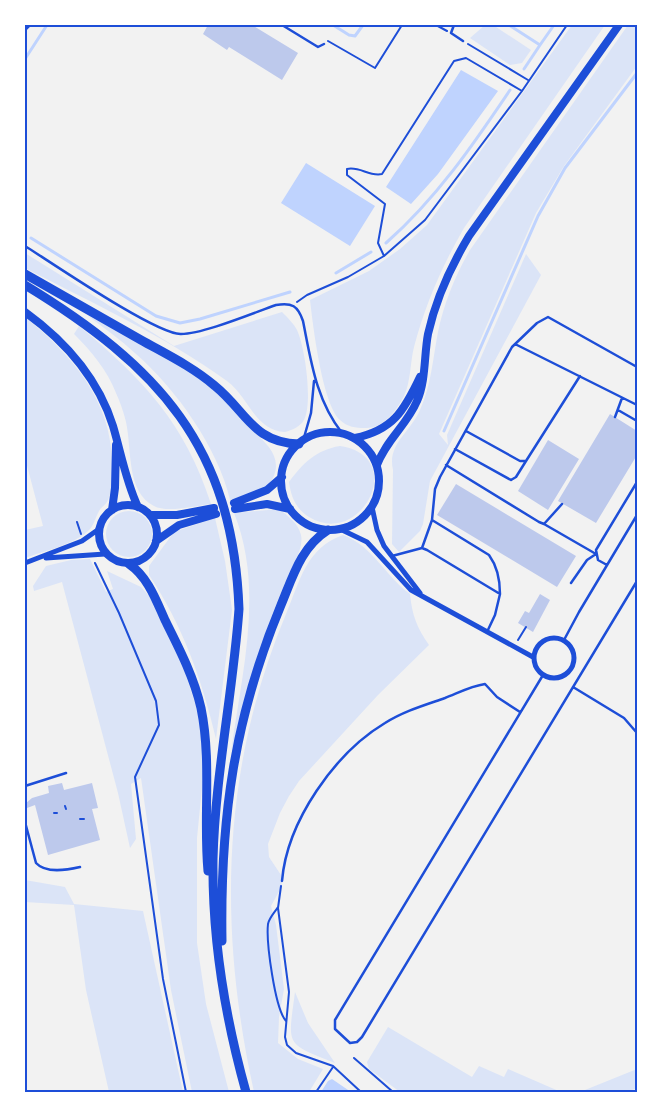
<svg xmlns="http://www.w3.org/2000/svg" width="662" height="1117" viewBox="0 0 662 1117" font-family="Lato,sans-serif">
<style>
.green{fill:#dbe4f7}
.water{fill:#bfd3fe}
.lines{fill:none;stroke-linecap:round;stroke-linejoin:round}
.stream{stroke:#bfd3fe;stroke-width:3}
.building{fill:#bdc9ec}
.path{stroke:#1d4ed8;stroke-width:2}
.service{stroke:#1d4ed8;stroke-width:2.5}
.minor{stroke:#1d4ed8;stroke-width:5}
.secondary{stroke:#1d4ed8;stroke-width:8}
.primary{stroke:#1d4ed8;stroke-width:9}
.neatline{fill:none;stroke:#1d4ed8;stroke-width:2}
</style>
<rect width="100%" height="100%" fill="#f2f2f2"/>
<path class="green" d="M485 25H493L531 50 522 63 510 65 470 38Z
M572 25H605L464 228C442 266 425 305 414 347 410 363 411 381 404 396 397 410 383 429 365 428 356 428 347 427 340 420 322 403 313 325 310 300L369 271 400 249 427 225Z
M628 25H637V66L564 166 536 213 439 434 448 445 447 435 526 254 541 275 430 481 423 524 420 531 399 552 392 544 393 470C387 444 410 433 420 410 431 386 433 358 438 332 444 303 455 276 470 250Z
M25 253 174 346 282 312C287 317 294 324 297 330 305 347 313 403 304 420 300 427 292 430 285 432 255 431 248 396 227 381 165 336 94 304 25 268Z
M88 316C128 335 201 372 231 404 237 410 240 419 247 425 262 440 284 454 273 478 267 491 243 495 230 500 218 448 176 389 136 354 121 340 104 328 88 316Z
M25 317C72 355 113 402 112 466 112 478 113 489 108 500 106 505 101 507 99 511 95 518 94 526 88 531 73 545 44 551 25 558V530L43 526 25 458Z
M79 326C143 379 185 423 211 504 196 506 166 513 154 506 126 492 132 449 126 422 124 413 120 402 116 393 107 370 92 352 74 334Z
M340 446C409 456 361 549 309 517 296 509 291 497 289 482 303 463 316 450 340 446Z
M279 509C288 516 298 523 301 535 304 549 292 565 287 578 263 635 245 692 231 753 241 675 265 590 234 513Z
M106 534a23 23 0 1 1 46 0a23 23 0 1 1-46 0Z
M215 518 225 561 232 610 216 739C202 680 183 626 149 575V566L174 532Z
M343 535C373 546 385 576 410 594 412 615 417 628 429 645L378 695 299 781 289 796 280 813 268 844 269 857 281 875 282 886 271 906 276 925 284 989 279 1017 278 1043 298 1059 323 1069 309 1092H254C218 929 221 769 286 614 300 581 306 548 343 535Z
M90 559 106 592 113 589 107 571 141 587 149 596 181 659 199 716 204 768 197 838V943L206 1004 229 1092H192L171 990 141 778 131 784 136 839 130 848 118 793 62 582 34 591 33 586 46 566 71 560Z
M25 880 65 887 74 904 143 911 183 1092H109L86 990 74 905 25 902Z
M295 992 308 1023 335 1063C284 1043 288 1046 295 992Z
M388 1027 472 1077 479 1066 504 1077 508 1069 561 1092H400L369 1069 367 1062Z
M637 1069V1088L627 1092H580Z"/>
<path class="water" d="M461 70 498 91 438 174 411 204 386 187Z
M306 163 375 206 350 246 281 203Z
M332 1079 351 1092H321L328 1081Z"/>
<g class="lines">
<path class="stream" d="M333 25 349 35 355 36 363 25
M509 25 540 45 554 25
M25 59 47 25
M524 69 540 45
M31 238 156 316 180 323 200 319 290 292
M386 243C436 199 473 145 510 90
M336 273 371 252
M444 431 538 216 565 168 637 73"/>
</g>
<path class="building" d="M208 25H252L298 53 282 80 229 47 227 50 203 34Z
M610 414 637 431V455L596 523 558 501Z
M548 440 579 459 548 510 518 491Z
M456 484 576 556 557 587 437 515Z
M540 594 550 600 533 632 518 623 525 611 529 613Z
M62 783 64 790 92 783 98 808 92 809 100 840 48 855 35 805 27 808 26 803 32 798 49 793 48 786Z"/>
<g class="lines">
<path class="path" d="M436 25 447 31
M328 41 375 68 402 25
M468 44 528 80
M384 256 378 243 385 204 347 175V169C360 166 369 177 382 174L454 61 466 58 522 91
M297 302 307 295 348 277 384 256 425 220 522 91 567 25
M77 522 81 534
M95 563 119 613 156 701 159 725 135 777 163 979 186 1092
M518 640 526 627
M65 806 66 809
M54 813H57
M80 819H84
M281 886 278 908 289 992 285 1037 287 1045 296 1053 333 1066 361 1092
M278 907C275 912 269 918 268 924 266 942 275 1009 286 1021
M354 1058 393 1092
M316 1092 333 1067
M636 1092H637"/>
<path class="service" d="M282 25 318 47 324 44
M454 25 451 33 463 41
M25 30 30 25
M25 246C52 263 157 335 181 334 203 334 253 313 276 305 292 302 298 306 303 321 311 361 316 400 342 433
M515 344 637 405
M618 410 637 421
M615 417 622 398
M466 431 520 461H526L580 376
M303 441 311 413 314 381
M455 449 511 480 516 477 526 461
M446 465 539 522 544 524 562 504
M432 520 435 489 440 477 512 347 537 323 548 317 637 367
M544 524 596 554 587 560 571 583
M422 548 432 520 489 555C497 566 500 580 500 594
M392 556 422 548 427 550 500 594 495 615 487 632
M607 565 598 560 596 550 637 482
M564 640 579 612 637 515
M543 675 335 1020V1029L350 1043 357 1042 362 1037 637 581
M573 687 624 718 637 733
M25 786 66 773
M25 822 36 863C46 874 67 870 80 867
M282 881C287 821 335 753 385 723 404 711 425 705 445 698 458 693 471 686 485 684L497 697 520 712"/>
<path class="minor" d="M372 507 377 530 384 546 420 593
M340 529 367 542 411 590 533 657
M46 558 105 554
M25 563 82 541 99 529
M534 658a20 20 0 1 1 40 0a20 20 0 1 1-40 0Z"/>
<path class="secondary" d="M25 312C65 341 98 378 113 426 121 453 126 482 138 507
M281 481a49 49 0 1 1 98 0a49 49 0 1 1-98 0Z
M355 438C393 430 404 411 420 377
M377 465C386 440 407 425 417 401 426 381 424 355 428 334 436 298 451 266 469 236L619 25
M234 503 267 490 282 477
M99 534a29 29 0 1 1 58 0a29 29 0 1 1-58 0Z
M235 509 267 504 290 509
M112 510 115 488 116 445
M150 515H177L214 508
M156 541 179 525 216 514"/>
<path class="primary" d="M25 274C64 296 102 318 141 340 166 354 193 367 215 386 246 411 253 443 299 444
M25 285C158 366 233 446 239 609 233 693 215 776 213 859 212 937 225 1017 246 1092
M129 564C148 577 156 600 165 620 179 648 194 677 201 708 212 762 203 817 208 871
M222 941C220 819 234 718 281 605 293 576 301 547 328 530"/>
</g>
<rect width="662" height="1117" fill="none" stroke="#ffffff" stroke-width="52"/>
<rect x="26" y="26" width="610" height="1065" class="neatline"/>
</svg>
